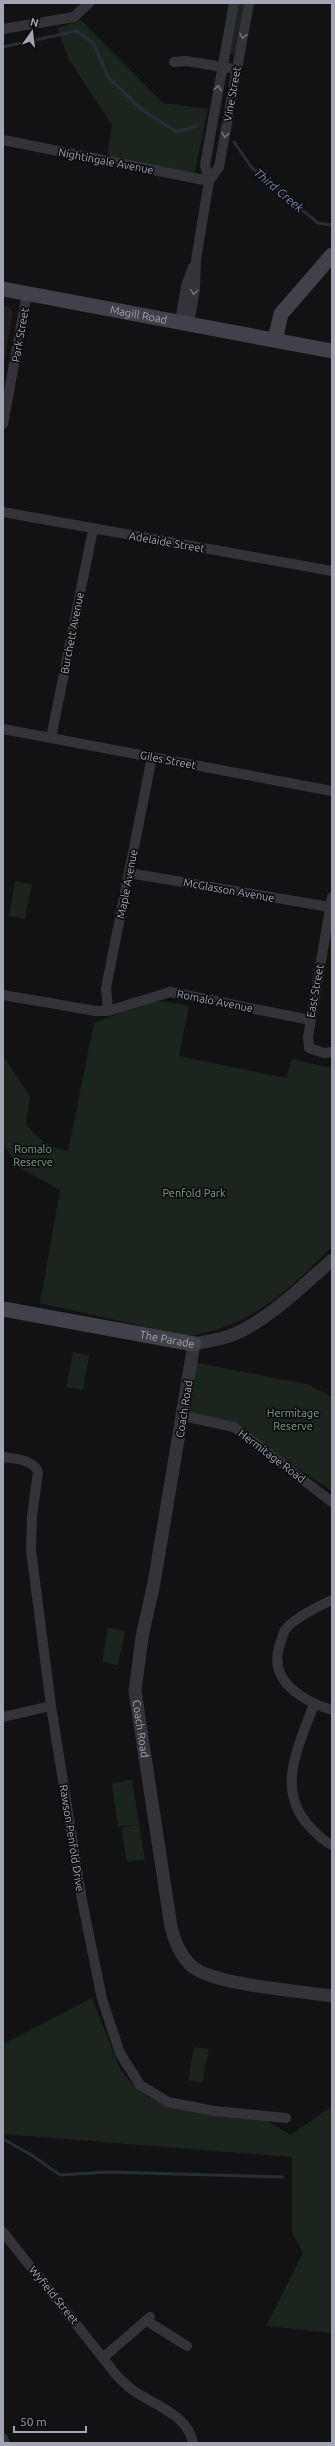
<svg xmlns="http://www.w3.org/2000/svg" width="335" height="2446" viewBox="0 0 335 2446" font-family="Ubuntu,sans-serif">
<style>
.built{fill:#1f1e21}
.green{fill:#1c241e}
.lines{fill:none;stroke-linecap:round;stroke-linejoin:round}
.stream{stroke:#282e38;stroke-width:3}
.minor{stroke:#333339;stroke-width:10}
.tertiary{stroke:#333339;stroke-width:13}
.secondary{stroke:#414149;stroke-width:15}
.oneway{stroke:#71727d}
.labels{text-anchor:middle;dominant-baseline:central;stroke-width:3.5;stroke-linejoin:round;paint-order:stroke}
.street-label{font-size:11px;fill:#a3a5b5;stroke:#0d0d0f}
.park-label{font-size:11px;fill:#79a184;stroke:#0d0d0f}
.water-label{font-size:12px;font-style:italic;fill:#788bb1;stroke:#0d0d0f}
</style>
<rect width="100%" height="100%" fill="#121214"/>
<path class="built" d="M3 306 9 307 13 312 3 367Z"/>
<path class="green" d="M239 3H244L234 55 230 54Z
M81 20 163 103 208 109 194 175 107 157 112 125 68 58 57 28Z
M15 881 32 884 25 919 9 916Z
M154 1000 189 1006 179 1056 286 1078 292 1059 332 1068V1247C291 1288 246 1331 185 1336L40 1303 60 1190 18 1167 3 1143V1056L30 1096 26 1124C37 1139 49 1147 68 1151L94 1023Z
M73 1352 89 1355 83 1390 66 1387Z
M197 1363 307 1384 332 1397V1491L277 1455 233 1422 190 1413Z
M108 1628 125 1631 118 1665 102 1662Z
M132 1780 139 1824 118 1827 112 1783Z
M139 1824 145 1859 127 1862 121 1828Z
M92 1998 120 2069 135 2087 150 2098 167 2105 267 2121 291 2135 332 2106V2333L266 2326 303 2253 292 2232V2157L3 2134V2044Z
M194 2047 209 2049 202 2083 188 2080Z"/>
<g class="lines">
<path class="stream" d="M3 47 77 31 94 44 108 77 141 109 177 132 196 126
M234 142 252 168 318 223 332 225
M3 2139 30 2154 60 2175 108 2172 283 2177"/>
<path class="minor" d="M3 29 74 17 89 3
M174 62 186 61 229 68
M3 140 209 181
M209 181 219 167 249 3
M180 322 186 286 193 267
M189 324 195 289 196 260 209 181 205 165 234 3
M3 424 27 293
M3 512 332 571
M3 729 332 791
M51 738 93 529
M129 873 330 907
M332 897 308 1037 309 1048 324 1053 332 1052
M3 995 96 1011H108L170 992 310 1020
M108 1011 106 988 152 757
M183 1416 234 1427 332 1502
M3 1457C15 1459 33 1459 38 1472L32 1516 31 1550 51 1706 82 1900 102 1999 120 2053 140 2085 168 2102 214 2111 286 2118
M332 1600C319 1606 294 1618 285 1630 283 1633 282 1640 280 1644 267 1681 303 1701 332 1710
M314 1704C299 1746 274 1790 311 1828 318 1835 323 1841 332 1845
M3 1717 51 1706
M3 2232 118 2377C124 2382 130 2389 137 2393 158 2406 188 2416 193 2443
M147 2321 187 2346
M104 2357 150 2317
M3 2438 5 2443"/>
<path class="tertiary" id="s1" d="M332 1260C305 1284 266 1322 232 1335 220 1340 206 1341 194 1344L154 1583 142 1637 135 1691 171 1927C175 1942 181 1958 193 1967 215 1985 301 1991 332 1996"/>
<g class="secondary">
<path id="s2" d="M3 289 332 351"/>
<path d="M275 340 281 314 332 255"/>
<path id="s3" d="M3 1309 194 1344"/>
</g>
</g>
<defs><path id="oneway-chevron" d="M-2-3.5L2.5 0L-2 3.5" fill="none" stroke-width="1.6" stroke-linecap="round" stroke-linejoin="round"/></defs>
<g class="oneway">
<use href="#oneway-chevron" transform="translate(243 36) rotate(100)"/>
<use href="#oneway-chevron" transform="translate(218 88) rotate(-80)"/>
<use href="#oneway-chevron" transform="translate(225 135) rotate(101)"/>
<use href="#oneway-chevron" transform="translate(194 292) rotate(98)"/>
</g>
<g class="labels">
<g class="street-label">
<text transform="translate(232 94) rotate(-80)">Vine Street</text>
<text transform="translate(106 161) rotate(11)">Nightingale Avenue</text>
<text stroke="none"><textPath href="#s2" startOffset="138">Magill Road</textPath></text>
<text transform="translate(20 335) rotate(-80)">Park Street</text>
<text transform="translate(167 542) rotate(10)">Adelaide Street</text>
<text transform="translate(72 633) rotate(-79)">Burchett Avenue</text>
<text transform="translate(168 760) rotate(11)">Giles Street</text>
<text transform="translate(127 884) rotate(-79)">Maple Avenue</text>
<text transform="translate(229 890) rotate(10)">McGlasson Avenue</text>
<text transform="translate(315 991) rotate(-80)">East Street</text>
<text transform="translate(215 1001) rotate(11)">Romalo Avenue</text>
<text stroke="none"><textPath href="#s3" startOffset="167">The Parade</textPath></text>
<text transform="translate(184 1409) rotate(-81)">Coach Road</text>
<text transform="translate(272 1456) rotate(37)">Hermitage Road</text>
<text stroke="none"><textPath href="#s1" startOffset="555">Coach Road</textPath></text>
<text transform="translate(72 1838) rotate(81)">Rawson Penfold Drive</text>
<text transform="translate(54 2295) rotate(51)">Wyfield Street</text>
</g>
<g class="park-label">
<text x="33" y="1149">Romalo<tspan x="33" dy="13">Reserve</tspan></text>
<text x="194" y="1193">Penfold Park</text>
<text x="293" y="1413">Hermitage<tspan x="293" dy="13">Reserve</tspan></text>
</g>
<g class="water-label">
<text transform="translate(279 190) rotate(40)">Third Creek</text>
</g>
</g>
<rect width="335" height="2446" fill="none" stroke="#a3a5b5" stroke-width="8"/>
<g transform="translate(32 32) rotate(14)" stroke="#0d0d0f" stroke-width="3" paint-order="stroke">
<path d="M0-3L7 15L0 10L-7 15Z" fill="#a3a5b5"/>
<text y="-6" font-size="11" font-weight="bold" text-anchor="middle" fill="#a3a5b5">N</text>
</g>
<path d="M14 2426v6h72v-6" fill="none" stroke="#a3a5b5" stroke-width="2"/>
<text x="20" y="2426" font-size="12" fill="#a3a5b5" stroke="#0d0d0f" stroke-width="3" paint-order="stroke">50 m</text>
</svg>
